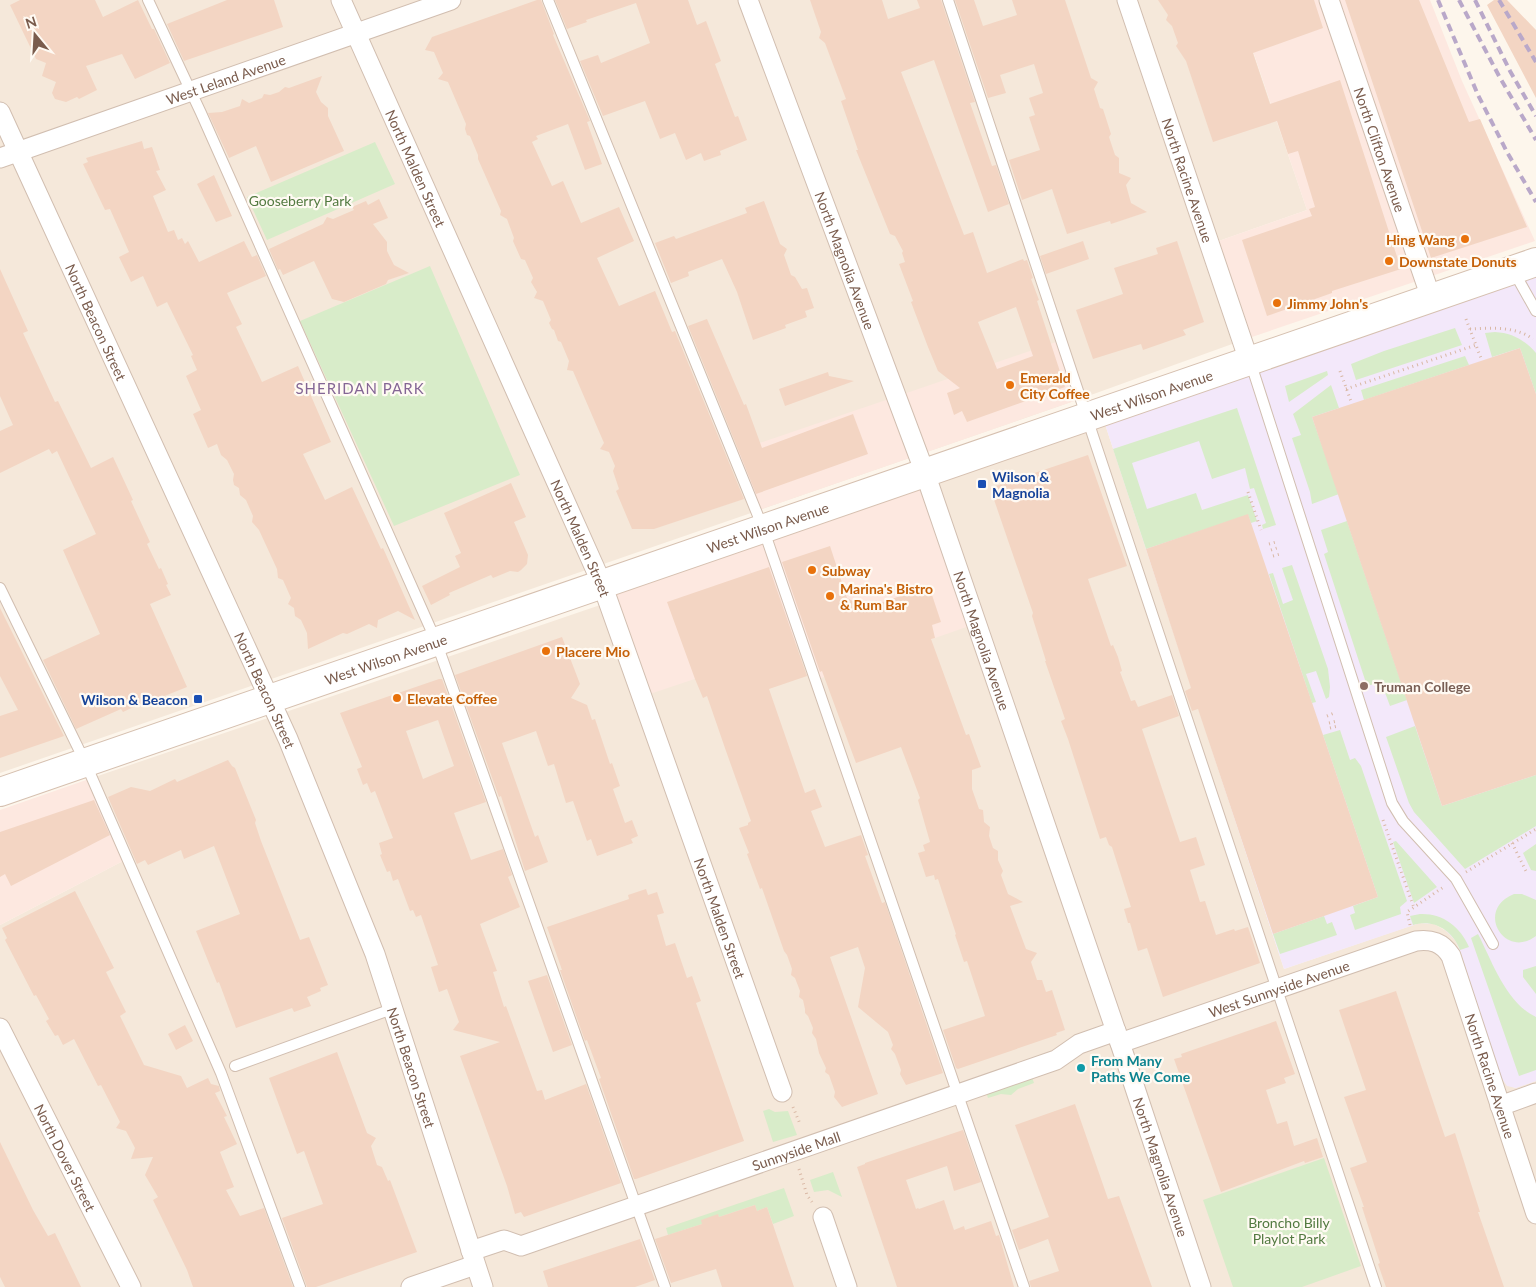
<svg xmlns="http://www.w3.org/2000/svg" width="1536" height="1287" viewBox="0 0 1536 1287" font-family="Lato,sans-serif">
<style>
.residential{fill:#f5e8da}
.commercial{fill:#fde8e0}
.education{fill:#f3e8fa}
.green{fill:#d8ecc9}
.building{fill:#f3d5c3;fill-rule:evenodd}
.lines{fill:none;stroke-linecap:round;stroke-linejoin:round}
.lane-casing{stroke:#d1beb0;stroke-width:12}
.street-casing{stroke:#d1beb0;stroke-width:21}
.secondary-casing{stroke:#d6c0b0;stroke-width:30}
.path{stroke:#d9b8a5;stroke-width:3;stroke-dasharray:1 4;stroke-linecap:butt}
.lane{stroke:#fff;stroke-width:10}
.street{stroke:#fff;stroke-width:19}
.secondary{stroke:#fff;stroke-width:28}
.rail{stroke:#b9a8c9;stroke-width:4;stroke-dasharray:8 5;stroke-linecap:butt}
.food-dot{fill:#e8710a;stroke:#fffaf3;stroke-width:2}
.transit-dot{fill:#1a4fb4;stroke:#fffaf3;stroke-width:2}
.education-dot{fill:#8d6e63;stroke:#fffaf3;stroke-width:2}
.culture-dot{fill:#0f9aa8;stroke:#fffaf3;stroke-width:2}
.labels{text-anchor:middle;dominant-baseline:central;stroke-width:4.5;stroke-linejoin:round;paint-order:stroke}
.street-label{font-size:14px;fill:#7a5c4d;stroke:#fffaf3}
.park-label{font-size:14px;fill:#537a41;stroke:#fffaf3}
.food-label{font-size:14px;font-weight:bold;fill:#c56008;stroke:#fffaf3;text-anchor:start}
.transit-label{font-size:14px;font-weight:bold;fill:#164399;stroke:#fffaf3;text-anchor:start}
.education-label{font-size:14px;font-weight:bold;fill:#785e54;stroke:#fffaf3;text-anchor:start}
.culture-label{font-size:14px;font-weight:bold;fill:#0d838f;stroke:#fffaf3;text-anchor:start}
.neighbourhood-label{font-size:15px;letter-spacing:1px;fill:#846695;stroke:#fffaf3}
</style>
<rect width="100%" height="100%" fill="#fdf6ec"/>
<path class="residential" d="M0 0H1238L1242 20 1307 210 1213 243 1246 339 1077 400 0 773Z
M1101 412 1284 969 1413 925 1420 923 1434 924 1448 932 1458 944 1504 1082 1515 1088 1536 1081V1287H0V925L123 861 89 779 609 602 925 473Z"/>
<path class="commercial" d="M1238 0H1430L1462 81 1535 241 1246 339 1213 243 1307 210 1242 19Z
M1059 341 1077 400 759 510 736 451Z
M925 473 972 625 816 680 805 642 644 696 602 584Z
M89 779 123 861 0 925V810Z"/>
<path class="education" d="M1536 262V1081L1516 1088 1507 1086 1501 1077 1461 953 1455 940 1442 927 1434 924 1420 923 1284 969 1101 412Z"/>
<path class="green" d="M375 142 395 184 267 240 247 197Z
M430 266 520 475 394 526 300 321Z
M1455 328 1462 345 1356 380 1351 364 1384 351Z
M1495 332C1512 333 1525 340 1536 353V394L1520 348 1492 357 1485 333Z
M1465 356 1469 365 1364 400 1361 390Z
M1327 371 1328 375 1289 402 1285 386Z
M1331 385 1339 408 1312 417 1339 494 1312 504 1310 492 1292 438 1301 435 1293 414Z
M1237 408 1276 525 1263 529 1262 525 1266 523 1254 488 1250 489 1245 468 1212 479 1199 441 1132 463 1147 509 1196 493 1202 510 1248 495 1257 521 1251 523 1248 515 1146 549 1113 449Z
M1347 521 1407 700 1390 706 1381 682 1367 686 1324 554 1328 552 1321 530Z
M1292 565 1328 669 1330 687 1329 697 1326 699 1316 671 1306 674 1316 702 1312 703 1269 574 1273 573 1283 604 1293 600 1282 568Z
M1415 726 1442 806 1536 775V826L1465 869 1414 812 1409 803 1386 737Z
M1340 730 1350 760 1355 758 1361 766 1407 901 1400 907 1401 914 1355 930 1350 915 1355 913 1353 906 1378 897 1323 735Z
M1396 841 1437 887 1414 903 1393 842Z
M1536 844V871L1531 870 1523 853Z
M1514 894H1522L1536 900V936C1505 960 1474 910 1514 894Z
M1420 914C1442 913 1460 926 1469 947L1460 950C1452 930 1434 919 1413 925L1410 916Z
M1324 916 1327 924 1332 922 1337 935 1280 954 1273 934Z
M1478 934C1492 961 1506 1003 1536 1017V1070L1519 1076 1471 938Z
M1536 966V994L1523 977V970Z
M1032 1077 1034 1083 1018 1089 1011 1095 1001 1094 988 1098 986 1092Z
M769 1109 775 1112 788 1111 797 1135 773 1142 763 1111Z
M1324 1158 1361 1266 1302 1287H1233L1203 1200Z
M833 1172 842 1197 828 1190 814 1192 810 1180Z
M784 1188 794 1216 773 1224 767 1207 757 1211 755 1205 719 1217 718 1215 702 1224 668 1235 666 1228Z"/>
<path class="building" d="M20 0H95L103 17 138 0 152 29H154L170 63 135 79 122 54 86 66 97 90 79 99 77 97 66 102 55 99 52 93 56 82 42 76 46 63 36 59 10 5Z
M227 0H274L283 27 184 61 167 24Z
M537 0H541L554 34 553 35 590 121 587 122 602 164 585 170 568 124 536 136 538 139 532 142 552 186 563 181 581 223 619 207 634 241 597 258 619 306 655 291 672 332 675 331 744 499 654 529H632L616 491 619 489 613 471 615 466 609 452 600 449 604 443 573 371 567 370 569 361 561 342 558 341 554 330 552 329 549 323 551 320 543 301 534 298 537 292 531 282 533 278 525 260 521 259 513 241 514 238 507 219 500 215 501 211 478 159V155L470 136 467 135 465 129 466 124 448 82 438 79 443 73 434 52 425 50 432 37Z
M555 0H688L697 25 706 21 721 61 715 64 735 117 738 116 747 140 720 151 721 155 704 161 701 153 686 160 675 133 660 139 645 101 603 116 580 61 598 55 601 63 650 43 636 3 586 20 587 22 567 29Z
M810 0H882L888 19 920 8 917 0H941L975 102 970 103 992 166 996 165 1009 204 988 212 934 60 901 72 964 235 973 232 987 273 1023 259 1024 261 1027 260 1033 278 1031 279 1039 300 1037 301 1065 387 967 422 962 411 954 415 947 393 960 388 938 371 928 347 911 302 913 301 899 264 905 262 902 253 903 251 895 236 890 234 856 150H858L841 101 846 99 825 43 819 38 821 32ZM1016 307 1033 356 997 369 978 322Z
M955 0H974L983 26 1017 15 1012 0H1065L1091 78 1098 82 1094 89 1100 108 1103 109 1111 134 1109 137 1115 155 1119 158V173L1131 178 1126 185 1131 203 1147 212 1111 224 1110 221 1067 234 1052 189 1022 200 1009 160 1040 150 1029 117 1035 115 1029 98 1043 93 1034 64 1000 75 1006 93 988 98Z
M1158 0H1314L1323 28 1253 53 1270 104 1340 80 1401 269 1332 291V293L1267 316 1242 240 1312 216 1309 209 1315 207 1298 151 1288 154 1277 121 1213 142 1186 61 1176 46 1178 43 1172 26 1166 20 1168 15Z
M1345 0H1419L1469 122 1480 119 1527 227 1431 258Z
M1494 0H1507L1536 30V98L1487 5Z
M322 76 316 92 321 102 328 108V116L344 151 271 182 256 146 229 158 208 113 222 112 240 106 242 99 249 103 262 98 264 94 270 95 279 92 285 87 289 88Z
M142 141 144 149 152 147 160 170 156 171 166 190 153 196 168 232 174 230 178 240 182 238 185 244 188 241 199 262 244 241 252 257 257 255 266 276 227 293 242 324 236 327 262 382 298 366 331 442 303 454 325 500 352 487 381 549 383 548 415 620 398 611 378 620 377 628 369 624 347 634 343 633 308 649 307 633 301 620 295 616 294 608 288 604 291 598 283 580 278 578 277 569 259 530 252 522 253 516 246 500 240 495 239 488 234 485 233 480 234 474 227 460 221 455 217 444 208 448 193 414 201 410 186 376 197 370 191 356 193 355 167 302 157 307 143 276 131 282 119 257 129 252 110 209 105 210 83 164 88 162 86 158Z
M214 175 232 216 216 222 197 184Z
M379 199 388 218 373 224 387 242V251L394 265 409 273 388 280 386 284 344 302 332 299 314 261 283 275 280 269 278 270 269 249 323 224 327 217 333 219 354 210 352 207 366 201 368 205Z
M764 201 780 244 787 249 784 255 791 275 795 277 802 289 807 288 814 308 805 311 807 317 785 325 786 328 753 340 737 292 722 259 688 272 689 276 671 283 655 243 674 236 676 239 747 213 745 208Z
M1083 241 1089 259 1046 274 1040 256Z
M1177 241 1204 322 1183 330 1186 335 1143 350 1141 344 1093 359 1076 310 1123 294 1114 268 1158 254 1156 248Z
M0 269 28 331 23 333 55 402 58 401 91 468 113 457 133 500 131 501 150 542 147 544 159 569 161 568 168 584 166 585 171 595 150 604 187 687 157 699 155 697 123 712 121 709 76 729 43 660 100 634 63 550 96 534 57 451 52 454 49 449 0 473V431L13 425 0 396Z
M707 319 744 405 746 404 762 448 853 414 868 454 756 494 688 326Z
M1520 348 1536 394V775L1442 806 1312 417Z
M828 372 829 376 854 381 785 406 779 389Z
M1088 455 1127 566 1088 579 1111 646 1113 645 1118 657 1122 671 1120 672 1131 701 1135 700 1138 707 1172 695 1179 716 1142 729 1180 842 1196 837 1205 865 1190 870 1200 902 1205 901 1216 935 1234 929 1235 931 1248 927 1260 963 1163 997 1147 948 1138 951 1130 923H1128L1124 909 1131 907 1112 847 1109 845 1106 837 1100 839 1068 739 1061 721 1065 719 1045 661H1046L1032 616 1033 613 990 488Z
M511 483 526 517 514 522 528 555 527 564 521 570 518 572 510 571 493 578 491 575 449 593 450 595 431 605 422 586 460 567 455 556 461 553 444 513Z
M1248 514 1378 897 1273 934 1198 709 1192 711 1185 691 1191 688 1146 549Z
M830 546 847 598 866 608 929 586 941 622 932 625 935 638 931 639 966 735 969 734 981 767 972 770V789L979 809 983 810 984 822 990 827 989 836 993 848 998 851V860L1003 871 1001 875 1008 894 1023 902 1010 906 1026 949 1037 953 1031 962 1037 980H1042L1046 992 1052 990 1065 1030 1056 1033 1057 1035 958 1069 956 1068 943 1030 985 1016 967 961 964 962 955 935 956 934 938 879 935 880 934 875 926 877 918 853 925 851 923 845 930 842 918 800 920 798 901 747 856 763 822 671 820 672 782 562Z
M769 567 807 676 769 689 805 793 815 789 822 807 811 811 825 847 861 835 868 855 865 856 882 903 885 902 943 1073 906 1085 900 1074 901 1070 895 1054 891 1049 893 1045 888 1032 858 1007 865 968 858 947 830 957 878 1094 842 1107 834 1097 835 1092 829 1075 825 1072 826 1068 819 1053 816 1039 812 1033 813 1028 808 1016 805 1013V1009L803 1000 799 997 800 991 795 978 791 975 792 969 787 955 784 951 762 888 760 889 747 854 749 853 739 828 748 825V823L751 821 726 751 707 696 703 698 695 679 667 602Z
M0 608 64 736 0 758V716L18 710 0 676Z
M562 637 580 684 571 698 587 705 592 720 595 719 610 764 612 763 620 786 613 789 625 823 632 820 638 836 631 839 633 843 597 856 591 839 587 841 573 801 566 803 554 764 548 766 536 731 502 743 535 837 538 835 548 862 525 871 501 796 499 797 455 675Z
M439 679H442L486 802 454 813 471 860 503 849 512 875 508 877 520 907 480 924 497 971 493 972 504 1007 506 1006 537 1091 542 1090 545 1100 586 1084 621 1183 524 1217 521 1212 515 1214 507 1186 460 1056 500 1042 453 1030 459 1022 447 989 439 992 431 967 438 965 421 915 416 917 413 910 410 911 398 879 393 881 390 871 387 872 380 855 382 854 379 843 393 838 375 791 371 793 367 783 363 785 357 769 362 767 340 713ZM438 720 454 766 423 779 406 731Z
M228 760 232 766 235 768 256 820 255 823 261 841 300 940 309 937 328 985 320 988 321 991 307 997 311 1006 294 1012 292 1008 236 1028 219 982 217 983 196 931 240 914 214 846 184 859 181 850 148 865 145 860 137 864 108 797 131 787 150 791 175 779 177 782Z
M94 800 110 835 11 886 5 874 0 877V832Z
M646 889 648 895 657 892 664 913 657 915 666 946 675 943 687 978 692 976 701 1001 696 1003 744 1141 636 1179H634L599 1079 601 1078 587 1040 585 1041 560 970H562L547 927 629 899 628 895Z
M75 891 114 968 106 972 126 1012 120 1016 144 1065 181 1076 187 1088 208 1078 211 1084 219 1086 220 1091 215 1093 227 1116 224 1117 237 1144 220 1152 234 1187 226 1190 240 1216 264 1208 293 1287H193L187 1270 153 1200 158 1197 145 1175 153 1157 131 1159 135 1148 126 1131 116 1128 120 1122 101 1085 98 1086 74 1039 63 1045 58 1035 55 1036 46 1021 49 1019 36 995 34 996 5 940 7 938 2 928Z
M547 975 572 1045 553 1052 528 981Z
M1396 991 1445 1137 1455 1133 1480 1212H1478L1504 1287H1386L1378 1264 1380 1263 1362 1207H1364L1350 1168 1367 1162 1344 1097 1366 1090 1339 1010Z
M1276 1021 1295 1074 1284 1078 1286 1083 1266 1090 1277 1124 1287 1121 1294 1146 1317 1138 1323 1157 1305 1163 1304 1161 1221 1192 1174 1059 1182 1057 1181 1054Z
M185 1025 193 1041 176 1050 168 1034Z
M337 1052 367 1133 376 1138 371 1146 377 1165 382 1167 388 1181 390 1180 417 1252 316 1287H307L282 1218 323 1204 304 1151 297 1154 269 1078Z
M1075 1104 1108 1199 1119 1196 1152 1287H1031L1029 1281 1059 1271 1048 1239 1019 1250 1012 1230 1049 1217 1015 1125Z
M963 1130 981 1182 954 1191 947 1166 906 1180 916 1209 918 1208 919 1209 944 1200 954 1230 964 1226 965 1230 991 1221 996 1236 999 1235 1014 1287H897L857 1167 865 1164V1163Z
M0 1142 33 1210 48 1236 55 1233 81 1287H5L0 1277Z
M755 1205 757 1211 767 1207 794 1287H722L716 1269 671 1283 655 1239 702 1224 701 1220 718 1214 719 1217Z
M640 1239 655 1280 635 1287H548L543 1271Z"/>
<g class="lines">
<g class="lane-casing">
<path id="lane" d="M148 0 201 113 436 641 665 1287
M548 0 763 528 1024 1287
M948 0 1376 1287
M1513 270 1536 311
M1250 361 1392 803 1403 821 1456 879 1493 944
M0 588 85 762 221 1073 300 1287
M235 1066 392 1009"/>
</g>
<g class="street-casing">
<g id="street">
<path id="s1" d="M341 0 602 584 782 1092"/>
<path id="s2" d="M748 0 925 473 1120 1043 1201 1287"/>
<path id="s3" d="M1127 0 1249 361"/>
<path id="s4" d="M1329 0 1431 298"/>
<path id="s5" d="M0 112 288 739 375 954 483 1287"/>
<path id="s6" d="M0 158 451 0"/>
<path id="s7" d="M0 1028 131 1287"/>
<path id="s8" d="M1120 1043 1416 941C1431 939 1442 942 1451 956L1536 1214"/>
<path d="M1500 1106 1536 1093"/>
<path d="M823 1217 847 1287"/>
<path id="s9" d="M471 1251 504 1240 521 1246 1056 1060 1079 1044 1116 1031"/>
<path d="M411 1287 475 1265"/>
</g>
</g>
<g class="secondary-casing">
<g id="secondary">
<path id="s10" d="M0 792 1536 262"/>
</g>
</g>
<path class="path" d="M1466 319 1482 361
M1470 329C1491 328 1515 326 1533 339
M1340 371 1352 404
M1346 389 1476 345
M1248 492 1261 530
M1269 544 1276 542
M1271 550 1277 548
M1273 556 1280 554
M1327 716 1334 713
M1329 723 1337 721
M1330 728 1338 726
M1383 820 1414 908
M1512 843 1526 871
M1466 872 1536 829
M1410 925 1407 912 1445 886
M793 1107 800 1124
M799 1169 807 1195 812 1202"/>
<use href="#lane" class="lane"/>
<use href="#street" class="street"/>
<use href="#secondary" class="secondary"/>
<path class="rail" d="M1438 0 1478 95 1507 152 1536 202
M1459 0 1499 76 1536 140
M1475 0 1510 71 1536 116
M1499 0 1536 62"/>
</g>
<g class="food-dot">
<circle cx="1465" cy="239" r="5"/>
<circle cx="1389" cy="261" r="5"/>
<circle cx="1277" cy="303" r="5"/>
<circle cx="1010" cy="385" r="5"/>
<circle cx="812" cy="570" r="5"/>
<circle cx="830" cy="596" r="5"/>
<circle cx="546" cy="651" r="5"/>
<circle cx="397" cy="698" r="5"/>
</g>
<g class="transit-dot">
<rect x="977" y="479" width="10" height="10" rx="2.5"/>
<rect x="193" y="694" width="10" height="10" rx="2.5"/>
</g>
<circle class="education-dot" cx="1364" cy="686" r="5"/>
<circle class="culture-dot" cx="1081" cy="1068" r="5"/>
<g class="labels">
<g class="street-label">
<text stroke="none"><textPath href="#s6" startOffset="239">West Leland Avenue</textPath></text>
<text stroke="none"><textPath href="#s4" startOffset="158">North Clifton Avenue</textPath></text>
<text stroke="none"><textPath href="#s1" startOffset="184">North Malden Street</textPath></text>
<text stroke="none"><textPath href="#s3" startOffset="190">North Racine Avenue</textPath></text>
<text stroke="none"><textPath href="#s2" startOffset="278">North Magnolia Avenue</textPath></text>
<text stroke="none"><textPath href="#s5" startOffset="231">North Beacon Street</textPath></text>
<text stroke="none"><textPath href="#s10" startOffset="1218">West Wilson Avenue</textPath></text>
<text stroke="none"><textPath href="#s10" startOffset="812">West Wilson Avenue</textPath></text>
<text stroke="none"><textPath href="#s1" startOffset="589">North Malden Street</textPath></text>
<text stroke="none"><textPath href="#s2" startOffset="682">North Magnolia Avenue</textPath></text>
<text stroke="none"><textPath href="#s10" startOffset="408">West Wilson Avenue</textPath></text>
<text stroke="none"><textPath href="#s5" startOffset="636">North Beacon Street</textPath></text>
<text stroke="none"><textPath href="#s1" startOffset="994">North Malden Street</textPath></text>
<text stroke="none"><textPath href="#s8" startOffset="168">West Sunnyside Avenue</textPath></text>
<text stroke="none"><textPath href="#s5" startOffset="1041">North Beacon Street</textPath></text>
<text stroke="none"><textPath href="#s8" startOffset="480">North Racine Avenue</textPath></text>
<text stroke="none"><textPath href="#s9" startOffset="344">Sunnyside Mall</textPath></text>
<text stroke="none"><textPath href="#s7" startOffset="145">North Dover Street</textPath></text>
<text stroke="none"><textPath href="#s2" startOffset="1238">North Magnolia Avenue</textPath></text>
</g>
<g class="park-label">
<text x="300" y="200">Gooseberry Park</text>
<text x="1289" y="1222">Broncho Billy<tspan x="1289" dy="16">Playlot Park</tspan></text>
</g>
<g class="food-label">
<text x="1455" y="239" text-anchor="end">Hing Wang</text>
<text x="1399" y="261">Downstate Donuts</text>
<text x="1287" y="303">Jimmy John's</text>
<text x="1020" y="377">Emerald<tspan x="1020" dy="16">City Coffee</tspan></text>
<text x="822" y="570">Subway</text>
<text x="840" y="588">Marina's Bistro<tspan x="840" dy="16">&amp; Rum Bar</tspan></text>
<text x="556" y="651">Placere Mio</text>
<text x="407" y="698">Elevate Coffee</text>
</g>
<g class="transit-label">
<text x="992" y="476">Wilson &amp;<tspan x="992" dy="16">Magnolia</tspan></text>
<text x="188" y="699" text-anchor="end">Wilson &amp; Beacon</text>
</g>
<g class="education-label">
<text x="1374" y="686">Truman College</text>
</g>
<g class="culture-label">
<text x="1091" y="1060">From Many<tspan x="1091" dy="16">Paths We Come</tspan></text>
</g>
<g class="neighbourhood-label">
<text x="360" y="388">SHERIDAN PARK</text>
</g>
</g>
<g transform="translate(35 35) rotate(342)" stroke="#fffaf3" stroke-width="4" paint-order="stroke">
<path d="M0-4L9 19L0 12L-9 19Z" fill="#7a5c4d"/>
<text y="-8" font-size="14" font-weight="bold" text-anchor="middle" fill="#7a5c4d">N</text>
</g>
</svg>
